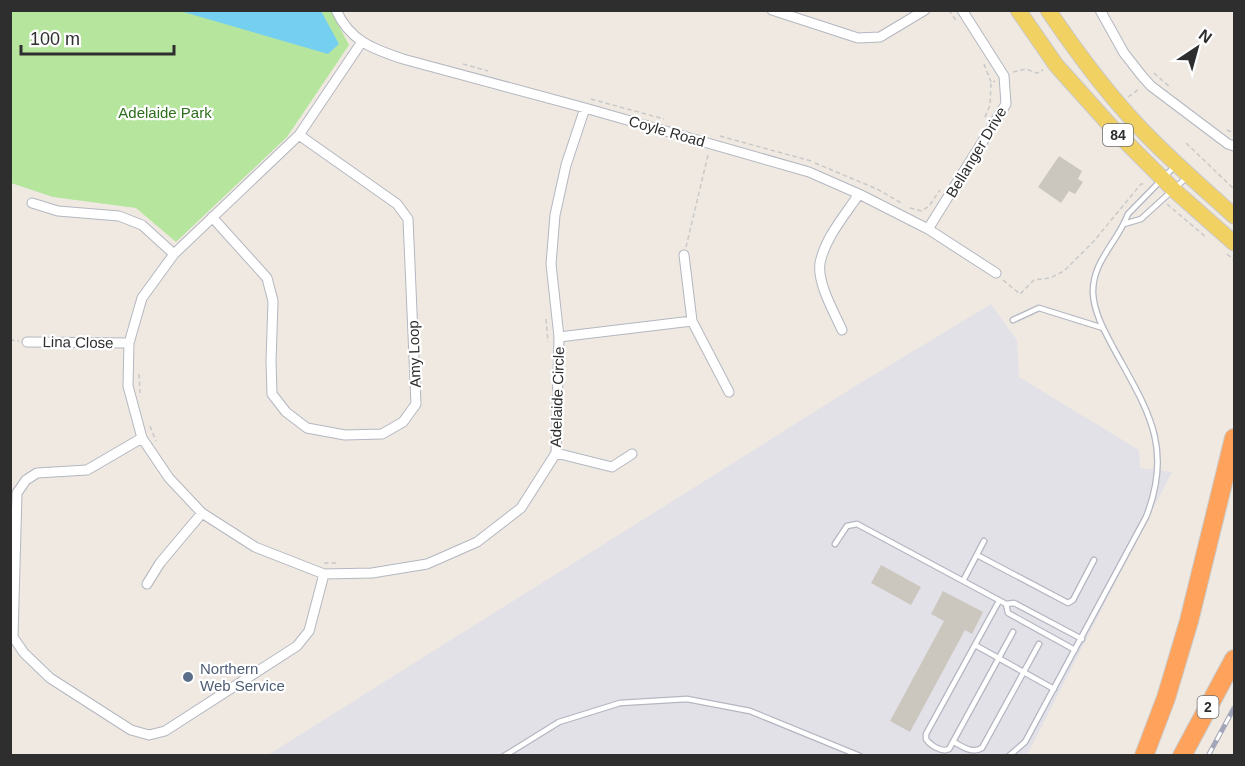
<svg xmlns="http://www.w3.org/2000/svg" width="1245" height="766" viewBox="0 0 1245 766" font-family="Arial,sans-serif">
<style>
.industrial{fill:#e3e1e8}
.green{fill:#b6e59e}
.water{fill:#75cff0}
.building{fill:#cbc7bf}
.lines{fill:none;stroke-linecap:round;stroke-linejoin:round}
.lane-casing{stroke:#b4b7c1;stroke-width:7}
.street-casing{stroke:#b4b7c1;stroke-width:11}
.primary-casing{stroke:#c9c9c9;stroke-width:17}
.highway-casing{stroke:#c9c9c9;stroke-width:20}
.path{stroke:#c9c9c9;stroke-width:1.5;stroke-dasharray:4.5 3;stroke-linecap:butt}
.lane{stroke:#fff;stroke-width:4.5}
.street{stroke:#fff;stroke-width:9}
.primary{stroke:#f2d163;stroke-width:15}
.highway{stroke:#ffa35c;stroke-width:18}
.rail-casing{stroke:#a3a6b8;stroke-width:5}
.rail{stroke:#fff;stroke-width:3;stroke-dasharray:9;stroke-linecap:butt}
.service-dot{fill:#5c6f8a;stroke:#fff;stroke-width:2}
.labels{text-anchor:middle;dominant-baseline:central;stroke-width:4.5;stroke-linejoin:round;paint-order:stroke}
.shield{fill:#fff;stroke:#6d6d6d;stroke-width:1.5}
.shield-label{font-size:14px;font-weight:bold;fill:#2e2e2e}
.park-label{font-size:15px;fill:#2c6e1b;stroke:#fff}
.street-label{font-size:15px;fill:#2e2e2e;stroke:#fff}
.service-label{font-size:15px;fill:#4e5e75;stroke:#fff;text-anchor:start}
</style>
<rect width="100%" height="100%" fill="#efe9e1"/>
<path class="industrial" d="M991 304 1017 340 1019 377 1139 450 1140 468 1172 472 1027 755 266 756 867 379Z"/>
<path class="green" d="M11 11H331L349 45 287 137 176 242 136 208 53 197 11 183Z"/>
<path class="water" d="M180 11H321L339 44 328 54Z"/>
<path class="building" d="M1059 156 1082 171 1078 179 1083 182 1075 194 1069 191 1061 203 1038 187Z
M881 565 921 587 911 605 871 583Z
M943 591 983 612 972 634 965 630 910 732 890 721 944 621 931 614Z"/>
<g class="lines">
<g class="lane-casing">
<path id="lane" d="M1124 224 1141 219 1186 178
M1013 320 1039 308 1103 328
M835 544 847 526 857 524 1006 604
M977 555 1068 603 1073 600 1094 560
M963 581 984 541
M999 601 926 734V739C930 745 942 753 949 749L1013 632
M975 645 1054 689
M1075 650 1008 613 1006 604 1014 603 1082 639
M954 742C963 747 972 754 982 748L1039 644
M504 756 559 722 620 703 687 699 750 711 860 756
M1009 756 1025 742 1146 517C1174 447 1147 409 1114 349 1105 332 1094 313 1093 293 1092 261 1118 242 1128 214L1175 166"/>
</g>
<g class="street-casing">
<path id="street" d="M336 10C350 41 373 49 403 59L585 108 809 172 859 194 928 229 996 273
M772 10 858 38 880 37 925 10
M1100 10 1124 53 1142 76 1151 86 1228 144 1234 146
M361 43 299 135 174 254 142 298 129 343 128 386 142 438 169 478 202 513 255 547 324 574 372 573 427 564 477 542 521 508 556 453 559 337 551 264 555 215 566 165 585 108
M32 203 58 211 119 216 142 225 174 254
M212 217 267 278 273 301 271 361 272 394 286 412 307 428 345 435 382 434 403 422 416 404 408 219 397 204 299 135
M928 229 1006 104 1004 76 962 10
M684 255 692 321 729 392
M842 330C834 312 817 283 820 263 825 238 845 215 859 194
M559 337 692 321
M27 342 129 343
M142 438 87 470 37 473 26 480 17 493 13 637 24 653 50 678 131 730 149 735 165 731 297 646 309 631 324 574
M556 453 612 467 632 454
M147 584 160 563 202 513"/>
</g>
<g class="primary-casing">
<path id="primary" d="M1018 10 1056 65 1116 132 1174 190 1234 243
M1048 10C1073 47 1100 84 1130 117 1162 153 1199 184 1234 216"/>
</g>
<g class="highway-casing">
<path id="highway" d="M1144 756 1166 698 1189 621 1234 438
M1182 756 1234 659"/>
</g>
<path class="path" d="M949 10 957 22
M463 64 488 71
M984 64 991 82
M1013 72 1026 69 1037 73 1043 70
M1154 73 1171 88
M1128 97 1139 89
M591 99 664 119
M985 117 990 105 991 83 995 81
M1227 130 1234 133
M720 136 811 161
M1186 143 1234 189
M815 163 877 189 903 204
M1167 204 1207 238
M910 208 922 211 929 206 940 190
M686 247 708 155
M1227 254 1234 260
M1003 280 1020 294 1034 280 1050 278 1064 271 1094 241 1141 184H1145
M546 319 548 342
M10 340 19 341
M139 374 140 393
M150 426 156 441
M324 563H338"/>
<use href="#lane" class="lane"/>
<use href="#street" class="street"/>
<use href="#primary" class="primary"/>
<use href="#highway" class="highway"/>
<g class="rail-casing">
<path id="rail" d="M1208 756 1234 708"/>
</g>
<use href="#rail" class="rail"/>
</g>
<circle class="service-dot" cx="188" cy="677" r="6"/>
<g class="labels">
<g class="shield">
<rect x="1103" y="124" width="30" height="22" rx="4.5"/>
<rect x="1197.5" y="696" width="21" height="22" rx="4.5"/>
</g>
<g class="shield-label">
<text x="1118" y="135">84</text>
<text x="1208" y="707">2</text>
</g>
<g class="park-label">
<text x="165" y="112">Adelaide Park</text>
</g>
<g class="street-label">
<text transform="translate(667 131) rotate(16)">Coyle Road</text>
<text transform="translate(976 152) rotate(-59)">Bellanger Drive</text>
<text transform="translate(78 342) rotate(1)">Lina Close</text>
<text transform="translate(414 354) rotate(-92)">Amy Loop</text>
<text transform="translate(557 397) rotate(-88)">Adelaide Circle</text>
</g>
<g class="service-label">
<text x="200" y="668">Northern<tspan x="200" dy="17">Web Service</tspan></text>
</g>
</g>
<rect width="1245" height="766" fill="none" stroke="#2e2e2e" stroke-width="24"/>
<g transform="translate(1197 48) rotate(36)" stroke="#ffffff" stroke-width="4.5" paint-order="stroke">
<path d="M0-4.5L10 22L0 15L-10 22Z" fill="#2e2e2e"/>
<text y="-9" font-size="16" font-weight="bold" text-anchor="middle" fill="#2e2e2e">N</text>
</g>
<path d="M21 45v9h153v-9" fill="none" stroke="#2e2e2e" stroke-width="3"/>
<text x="30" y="45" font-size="18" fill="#2e2e2e" stroke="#ffffff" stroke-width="4.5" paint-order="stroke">100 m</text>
</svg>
